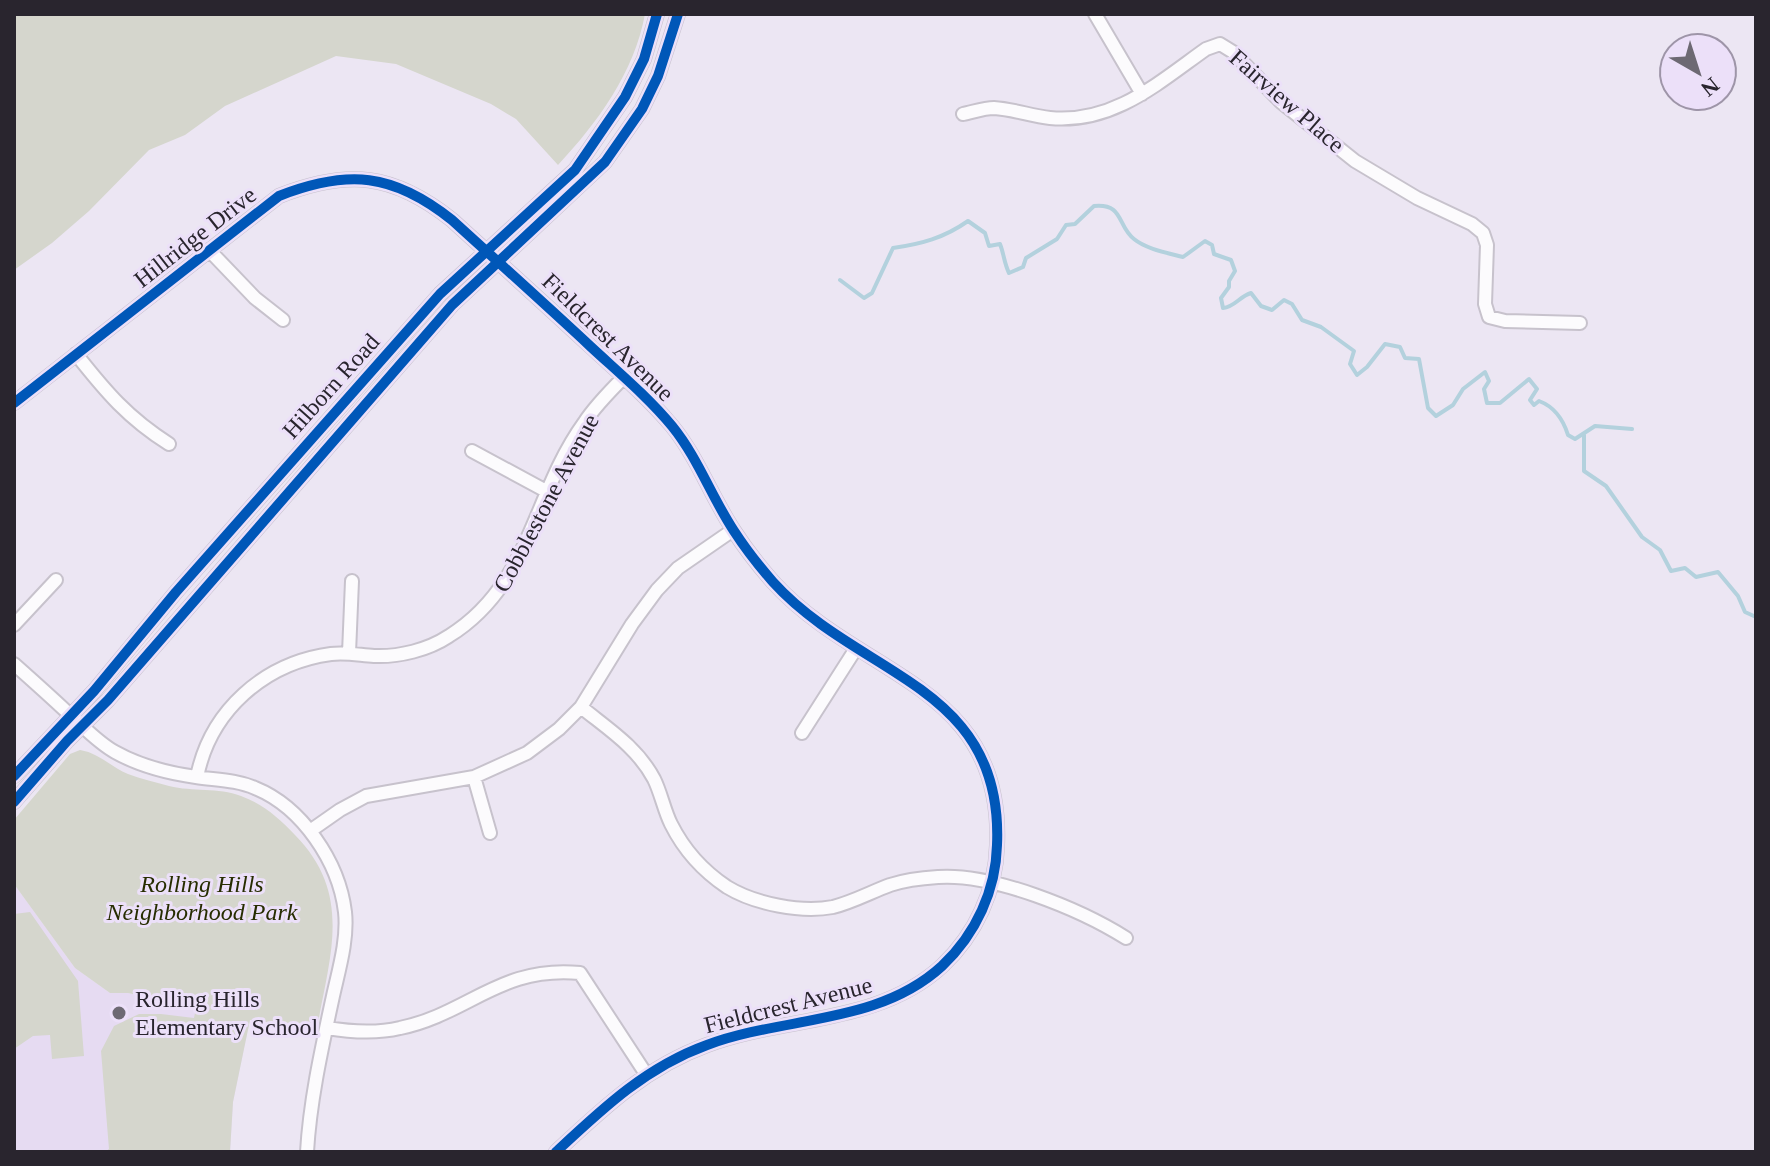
<svg xmlns="http://www.w3.org/2000/svg" width="1770" height="1166" viewBox="0 0 1770 1166" font-family="'Times New Roman',serif">
<style>
.built{fill:#e6dbf2}
.green{fill:#d5d6cd}
.lines{fill:none;stroke-linecap:round;stroke-linejoin:round}
.stream{stroke:#b3d1dd;stroke-width:4}
.minor-casing{stroke:#c7c2cc;stroke-width:16}
.minor{stroke:#fcfbfd;stroke-width:12}
.cycleway-casing{stroke:#ece0f9;stroke-width:15}
.cycleway{stroke:#0057b8;stroke-width:10}
.poi-dot{fill:#6d6973;stroke:#ece0f9;stroke-width:3}
.labels{text-anchor:middle;dominant-baseline:central;stroke-width:6;stroke-linejoin:round;paint-order:stroke}
.street-label{font-size:24px;fill:#29252e;stroke:#ece0f9}
.park-label{font-size:24px;font-style:italic;fill:#272d01;stroke:#ece0f9}
.poi-label{font-size:24px;fill:#29252e;stroke:#ece0f9;text-anchor:start}
</style>
<rect width="100%" height="100%" fill="#ece6f3"/>
<path class="built" d="M14 884 75 968 110 993H128L250 1019 233 1102 230 1152H14Z"/>
<path class="green" d="M14 14H645C634 73 598 122 558 165L516 119 491 104 396 64 336 56 225 106 185 135 149 150 89 211 52 243 14 270Z
M80 750C99 753 111 767 128 774 141 779 156 782 169 786 193 792 218 787 241 796 263 804 279 818 295 835 354 895 329 957 317 1029L250 1020 233 1102 230 1152H105L109 1149 101 1051 114 1026 139 1014H161L194 1018 196 1008 128 993H110L75 968 14 884V820L70 754Z
M30 912 78 981 84 1056 52 1059 50 1035 33 1036 14 1049V914Z"/>
<g class="lines">
<path class="stream" d="M840 280 864 298 872 293 893 248C921 244 944 238 968 221L985 233 989 246 1000 244C1004 254 1004 263 1009 273L1023 267 1026 258 1057 239 1066 225 1075 224 1094 206C1124 203 1117 226 1134 239 1146 249 1168 253 1183 257L1205 241 1212 245 1214 254 1231 260 1235 271 1229 281V287L1221 298 1223 308C1235 307 1240 296 1251 293L1261 306 1272 310 1284 300 1292 304 1302 320 1321 327 1354 351 1350 364 1357 375 1367 367 1385 344 1400 347 1405 358 1419 359 1428 408 1436 416 1453 405 1463 389 1485 372 1489 381 1484 389 1487 403H1500L1529 379 1537 389 1530 400 1534 405 1539 401C1555 407 1563 419 1568 435L1575 439 1595 426 1632 429
M1584 435V471L1606 486 1642 537 1660 550 1671 571 1685 568 1696 577 1718 572 1738 596 1745 612 1756 617"/>
<g class="minor-casing">
<path id="minor" d="M1095 14 1142 94
M963 114C973 112 984 108 994 108 1013 109 1031 116 1050 118 1113 124 1158 83 1206 49L1220 44 1233 52 1281 102 1355 161 1417 198 1472 224 1483 233 1487 245 1485 304 1489 317 1505 321 1580 323
M209 250 255 298 283 320
M76 354C106 392 128 418 169 444
M14 403 279 196C348 169 393 173 452 220 498 262 544 303 590 346 618 372 647 396 672 426 698 458 711 496 734 531 745 548 759 566 773 582 860 678 1004 684 997 845 996 890 976 934 942 966 878 1025 784 1016 707 1045 646 1067 602 1109 556 1152
M472 451 548 492
M14 625 56 580
M349 653 352 581
M14 664C32 680 50 696 68 713 83 726 97 742 115 752 140 766 167 773 196 777 216 780 237 780 255 788 302 807 339 862 345 912 348 939 339 969 333 996 322 1047 310 1100 307 1152
M581 707C608 729 637 747 654 779 661 793 664 810 671 824 684 850 703 871 727 887 755 904 801 913 833 907 853 902 871 892 890 885 905 880 922 878 938 877 992 873 1080 909 1126 938
M802 733 855 650
M14 776 94 691 176 592 440 294 575 170 625 97 644 59 657 14
M197 777C210 711 264 663 331 654 345 652 359 655 374 656 399 657 428 650 449 636 531 585 532 495 584 423 595 406 610 391 624 377
M474 777 490 833
M14 802 67 741 108 700 452 305 605 162 642 109 658 76 678 14
M310 831 340 810 366 796 474 777 527 753 559 729 581 707 632 624 657 590 678 568 733 530
M327 1028C351 1032 375 1034 400 1028 468 1014 501 965 580 973L646 1074"/>
</g>
<use href="#minor" class="minor"/>
<g class="cycleway-casing">
<path id="cycleway" d="M14 403 279 196C348 169 393 173 452 220 498 262 544 303 590 346 618 372 647 396 672 426 698 458 711 496 734 531 745 548 759 566 773 582 860 678 1004 684 997 845 996 890 976 934 942 966 878 1025 784 1016 707 1045 646 1067 602 1109 556 1152
M14 776 94 691 176 592 440 294 575 170 625 97 644 59 657 14
M14 802 67 741 108 700 452 305 605 162 642 109 658 76 678 14"/>
</g>
<use href="#cycleway" class="cycleway"/>
</g>
<circle class="poi-dot" cx="119" cy="1013" r="8"/>
<g class="labels">
<g class="street-label">
<text transform="translate(1287 101) rotate(41)">Fairview Place</text>
<text transform="translate(195 237) rotate(-38)">Hillridge Drive</text>
<text transform="translate(608 337) rotate(44)">Fieldcrest Avenue</text>
<text transform="translate(331 386) rotate(-48)">Hilborn Road</text>
<text transform="translate(546 503) rotate(-62)">Cobblestone Avenue</text>
<text transform="translate(788 1005) rotate(-14)">Fieldcrest Avenue</text>
</g>
<g class="park-label">
<text x="202" y="884">Rolling Hills<tspan x="202" dy="28">Neighborhood Park</tspan></text>
</g>
<g class="poi-label">
<text x="135" y="999">Rolling Hills<tspan x="135" dy="28">Elementary School</tspan></text>
</g>
</g>
<rect width="1770" height="1166" fill="none" stroke="#29252e" stroke-width="32"/>
<g transform="translate(1698 72) rotate(141)"><circle r="38" fill="#ece0f9" stroke="#9e95a8" stroke-width="2"/>
<path d="M0-6L14 30L0 20L-14 30Z" fill="#6d6973"/>
<text y="-12" font-size="22" font-weight="bold" text-anchor="middle" fill="#29252e">N</text>
</g>
</svg>
